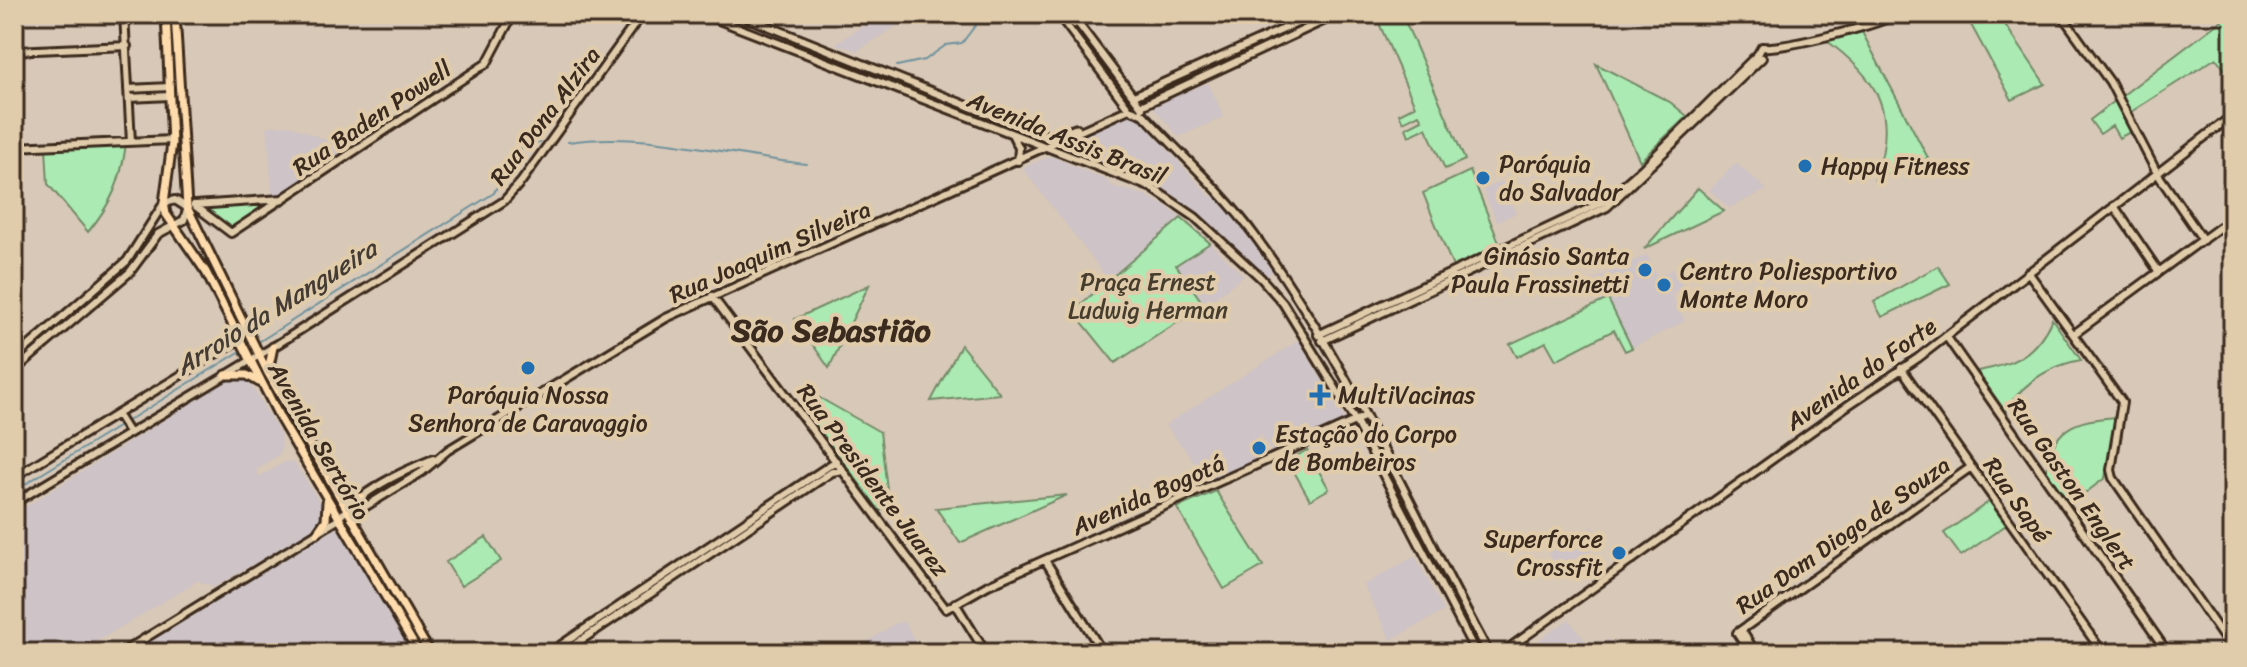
<svg xmlns="http://www.w3.org/2000/svg" width="2247" height="667" viewBox="0 0 2247 667" font-family="Sriracha,sans-serif">
<style>
.built{fill:#cec3c6}
.green{fill:#abeab2;stroke:#738a68;stroke-width:2}
.lines{fill:none;stroke-linecap:round;stroke-linejoin:round}
.stream{stroke:#6e929d;stroke-width:2}
.secondary-casing{stroke:#3b2a1e;stroke-width:12}
.primary-casing{stroke:#3b2a1e;stroke-width:13}
.secondary{stroke:#e0ccab;stroke-width:6}
.primary{stroke:#fedbac;stroke-width:7}
.poi-dot{fill:#1f6fb2;stroke:#e0ccab;stroke-width:3}
.labels{text-anchor:middle;dominant-baseline:central;stroke-width:8;stroke-linejoin:round;paint-order:stroke}
.street-label{font-size:24px;fill:#3b2a1e;stroke:#e0ccab}
.poi-label{font-size:24px;fill:#3b2a1e;stroke:#e0ccab;text-anchor:start}
.park-label{font-size:24px;fill:#463d2d;stroke:#e0ccab}
.water-label{font-size:26px;font-style:italic;fill:#443b33;stroke:#e0ccab}
.district-label{font-size:32px;font-weight:bold;fill:#3b2a1e;stroke:#e0ccab}
</style>
<rect width="100%" height="100%" fill="#d8c8b7"/>
<filter id="ink" filterUnits="userSpaceOnUse"><feTurbulence type="fractalNoise" baseFrequency=".0125" numOctaves="2"/><feDisplacementMap in="SourceGraphic" scale="16" xChannelSelector="R" yChannelSelector="G"/><feConvolveMatrix kernelMatrix="1 2 1 2 8 2 1 2 1" color-interpolation-filters="sRGB"/></filter>
<g filter="url(#ink)">
<path class="built" d="M881 14H916L857 51 835 44Z
M1204 84H1209L1224 117 1179 137 1152 106Z
M1131 114 1138 117 1211 197 1214 195 1235 217 1272 271 1266 278 1188 205 1158 185 1073 152 1069 148 1071 139Z
M290 125 349 150 282 194H272L267 126Z
M1051 156 1108 181 1112 186 1145 195 1166 206 1181 218 1108 279 1022 168Z
M1736 163 1767 190 1729 208 1709 190Z
M1502 181 1516 213 1497 222 1483 190Z
M1210 243 1244 276 1204 305 1176 265Z
M1647 255 1657 277 1675 268 1684 287 1671 294 1685 321 1632 348 1608 299 1599 303 1588 282Z
M1299 340 1346 421 1272 453 1261 435 1247 444 1256 460 1210 481 1165 425Z
M236 377 245 379 253 388 280 434 282 446 280 454 256 470 260 476 285 462H294L323 507V514L313 529 215 587 198 581 78 653H14V514L228 380Z
M1593 526 1603 544 1571 562 1573 567 1560 575 1548 553Z
M338 527 412 653H130Z
M1415 556 1444 611 1391 640 1363 585Z
M1569 619 1592 650 1608 639 1616 653H1548L1539 640Z
M905 622 916 643 900 653H850L896 623Z"/>
<path class="green" d="M1375 14H1402L1465 160 1445 169 1426 128 1409 136 1406 128 1422 120 1419 114 1403 122 1399 114 1415 106Z
M1982 14H1998L2045 84 2012 100 1970 23Z
M2230 14H2233V80L2216 58 2126 115 2134 130 2119 138 2112 126 2100 134 2090 120Z
M1861 30 1928 158 1875 179C1899 113 1879 78 1823 38Z
M1596 64 1670 102 1687 116 1640 161Z
M126 144C121 181 112 203 88 232L48 184 46 148Z
M1470 171 1500 245 1453 267 1423 193Z
M1698 188 1724 211 1644 249Z
M268 201V207L232 229 204 206Z
M1181 218 1210 243 1176 265 1204 305 1115 363 1073 311Z
M1938 266 1950 284 1882 317 1874 302Z
M869 285 829 368 795 319Z
M1608 299 1632 348 1625 351 1614 330 1556 360 1546 342 1517 357 1510 344Z
M2052 319 2081 360C2048 366 2023 383 2005 411L1977 371C2014 365 2036 354 2052 319Z
M961 345 1000 394 931 401Z
M820 398 880 432 889 505 880 511 805 410Z
M2117 417 2105 478 2068 506 2046 475C2051 427 2074 420 2117 417Z
M1307 450 1329 489 1310 500 1288 461Z
M1216 491 1263 566 1224 589 1177 508Z
M1067 495 960 543 936 508Z
M1993 499 2009 523 1961 556 1944 533Z
M486 537 501 561 461 586 446 562Z"/>
<g class="lines">
<path class="stream" d="M897 66 925 60 946 45 962 43 984 14
M568 142C648 130 727 156 807 164
M257 343 494 193C505 171 510 144 540 142
M14 491 241 351"/>
<g class="secondary-casing">
<path id="secondary" d="M124 14 131 142
M703 14 1152 188 1195 217 1261 278 1283 303 1356 422 1476 653
M738 14 1058 142
M1058 14 1129 109
M1071 14 1142 108
M2061 14 2110 82 2157 173 2203 240
M1074 24 1095 14
M14 51 127 46
M128 89 170 87
M1134 96 1317 14
M129 98 170 96
M1141 106 1338 14
M1129 109 1144 115C1181 155 1223 192 1255 236 1350 365 1412 513 1489 653
M1046 134 1057 135 1077 128
M1013 136 1019 148 1018 161
M14 147 172 140
M194 205 231 233 487 63 513 14
M195 205 283 199
M2114 206 2159 272
M2028 272 2122 402 2111 470 2113 478 2233 651
M712 296 946 609 988 585 1366 416
M2074 334 2220 227
M1318 335 1605 201 1643 168 1758 54 1762 47C1782 49 1877 26 1896 14
M1946 336 2168 653
M1322 341 1607 207 1762 58
M14 359 127 261 164 203 175 200 186 207
M1901 368 2103 653
M14 371 130 272 158 234 184 220 187 209
M117 414 129 433
M14 477 240 339
M14 503 273 347 504 201 521 182 642 14
M352 520 355 513 422 472 448 450 666 318 1129 109
M1045 560 1103 653
M955 603 986 653
M1741 630 1756 653
M121 653 336 521C363 490 396 474 433 459
M549 653 836 461
M562 653 832 472 843 470
M1502 653 1844 408 1918 358 2233 115
M1750 653 1737 633 1971 467
M2218 653 2229 645"/>
</g>
<g class="primary-casing">
<path id="primary" d="M166 14 172 143 164 203 166 214 206 272 281 420 419 653
M175 14 187 207 268 373 430 653
M268 371 273 347
M226 375H247L259 382
M339 494 350 498 360 497
M317 533 326 520 327 502"/>
</g>
<use href="#secondary" class="secondary"/>
<use href="#primary" class="primary"/>
</g>
</g>
<g class="poi-dot">
<circle cx="1805" cy="166" r="8"/>
<circle cx="1483" cy="178" r="8"/>
<circle cx="1645" cy="270" r="8"/>
<circle cx="1664" cy="285" r="8"/>
<circle cx="528" cy="368" r="8"/>
<path d="M1316 383h8v8h8v8h-8v8h-8v-8h-8v-8h8z"/>
<circle cx="1259" cy="448" r="8"/>
<circle cx="1619" cy="553" r="8"/>
</g>
<g class="labels">
<g class="street-label">
<text transform="translate(545 116) rotate(-53)">Rua Dona Alzira</text>
<text transform="translate(372 118) rotate(-34)">Rua Baden Powell</text>
<text transform="translate(1067 138) rotate(22)">Avenida Assis Brasil</text>
<text transform="translate(770 252) rotate(-24)">Rua Joaquim Silveira</text>
<text transform="translate(1861 374) rotate(-35)">Avenida do Forte</text>
<text transform="translate(319 441) rotate(60)">Avenida Sertório</text>
<text transform="translate(873 480) rotate(53)">Rua Presidente Juarez</text>
<text transform="translate(2072 484) rotate(55)">Rua Gaston Englert</text>
<text transform="translate(1148 495) rotate(-24)">Avenida Bogotá</text>
<text transform="translate(2017 500) rotate(55)">Rua Sapé</text>
<text transform="translate(1843 535) rotate(-35)">Rua Dom Diogo de Souza</text>
</g>
<g class="poi-label">
<text x="1499" y="164">Paróquia<tspan x="1499" dy="28">do Salvador</tspan></text>
<text x="1821" y="166">Happy Fitness</text>
<text x="1629" y="256" text-anchor="end">Ginásio Santa<tspan x="1629" dy="28">Paula Frassinetti</tspan></text>
<text x="1680" y="271">Centro Poliesportivo<tspan x="1680" dy="28">Monte Moro</tspan></text>
<text x="528" y="395" text-anchor="middle">Paróquia Nossa<tspan x="528" dy="28">Senhora de Caravaggio</tspan></text>
<text x="1338" y="395">MultiVacinas</text>
<text x="1275" y="434">Estação do Corpo<tspan x="1275" dy="28">de Bombeiros</tspan></text>
<text x="1603" y="539" text-anchor="end">Superforce<tspan x="1603" dy="28">Crossfit</tspan></text>
</g>
<g class="park-label">
<text x="1148" y="282">Praça Ernest<tspan x="1148" dy="28">Ludwig Herman</tspan></text>
</g>
<g class="water-label">
<text transform="translate(276 307) rotate(-32)">Arroio da Mangueira</text>
</g>
<g class="district-label">
<text x="831" y="330">São Sebastião</text>
</g>
</g>
<rect width="2247" height="667" fill="none" stroke="#e0ccab" stroke-width="48"/>
<rect x="24" y="24" width="2199" height="619" fill="none" stroke="#3b2a1e" stroke-width="3" filter="url(#ink)"/>
</svg>
